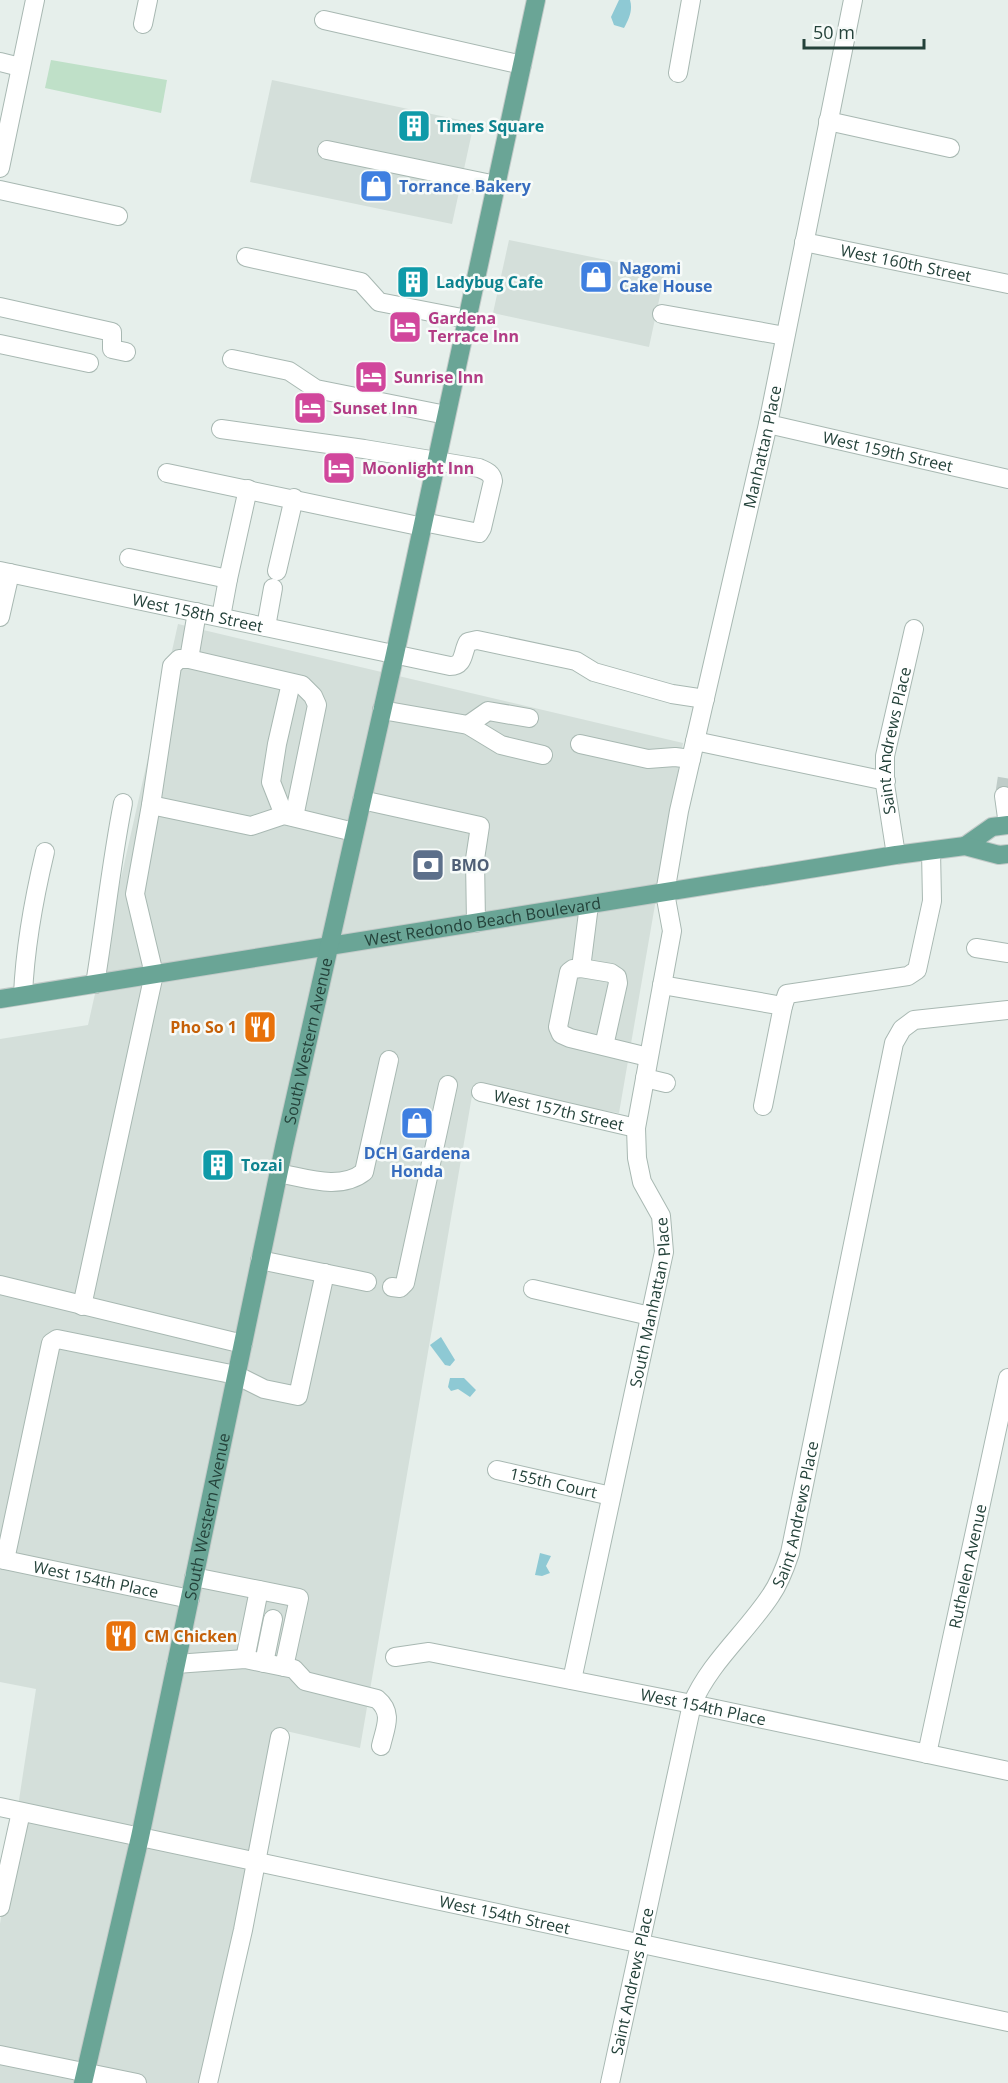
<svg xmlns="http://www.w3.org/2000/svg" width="1008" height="2083" viewBox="0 0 1008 2083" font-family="'Open Sans',sans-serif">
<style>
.built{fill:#d4dfda}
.green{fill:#bfe0c8}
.water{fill:#8ec9d4}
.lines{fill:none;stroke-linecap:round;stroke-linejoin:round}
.minor-tunnel{stroke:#bfccc8;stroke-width:18;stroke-dasharray:18 9;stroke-linecap:butt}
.minor-casing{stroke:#a8b8b2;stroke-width:20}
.major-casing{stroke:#c2cac8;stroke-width:20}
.minor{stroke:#fff;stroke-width:18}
.major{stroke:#6aa596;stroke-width:18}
.labels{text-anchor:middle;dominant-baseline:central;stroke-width:5;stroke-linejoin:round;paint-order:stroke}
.culture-label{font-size:16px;font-weight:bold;fill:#0d838f;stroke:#f7fbf9;text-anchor:start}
.shop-label{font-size:16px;font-weight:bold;fill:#366cbe;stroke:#f7fbf9;text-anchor:start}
.street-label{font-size:16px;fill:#24423a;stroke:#f7fbf9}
.hotel-label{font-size:16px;font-weight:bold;fill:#b23c85;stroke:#f7fbf9;text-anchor:start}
.service-label{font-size:16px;font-weight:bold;fill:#4e5e75;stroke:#f7fbf9;text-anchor:start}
.food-label{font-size:16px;font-weight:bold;fill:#c56008;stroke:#f7fbf9;text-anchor:end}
</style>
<rect width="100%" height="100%" fill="#e6efeb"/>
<path class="built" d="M272 80 474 123 452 224 250 182Z
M509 240 665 272 649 347 493 313Z
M178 624 683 743 619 1113 473 1090 360 1748 286 1731 204 2083H0V1924L36 1689 0 1682V1039L88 1025Z"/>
<path class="green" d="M51 60 167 80 161 113 45 88Z"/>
<path class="water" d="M619 0H630C633 10 629 19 624 28L614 25 611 17Z
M441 1337 455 1360 450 1366 445 1365 430 1345Z
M450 1378H464L476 1390 470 1397 458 1389 451 1391 448 1387Z
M540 1553 551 1556 546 1566 550 1573 542 1576 535 1575Z"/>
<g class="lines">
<path class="minor-tunnel" d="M1004 796 1008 770"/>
<g class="minor-casing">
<g id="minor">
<path d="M324 20 522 65"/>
<path d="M143 24 148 0"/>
<path d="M0 62 20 67"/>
<path d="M678 73 691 0"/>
<path d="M828 121 950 148"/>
<path d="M327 150 496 185"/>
<path d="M0 168 35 0"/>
<path d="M0 190 118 216"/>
<path id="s1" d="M804 242 1008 284"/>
<path d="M246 257 361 282 379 302 467 319"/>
<path d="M0 307 112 332V349L126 352"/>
<path d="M662 314 785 336"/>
<path d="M0 344 89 363"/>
<path d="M232 359 289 371 316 389 446 415"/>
<path id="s2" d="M768 424 1008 479"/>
<path d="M221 429 364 449 479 468C486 471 492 473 493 481L482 528 479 533 423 522"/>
<path d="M167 473 423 527"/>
<path d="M129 558 228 579 221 617"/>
<path id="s3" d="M0 571 450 666C465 666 462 652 468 642L477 640 576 661 594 672 672 694 705 699"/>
<path d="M277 571 294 498"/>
<path d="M228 579 248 489"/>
<path d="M0 617 10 573"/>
<path d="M266 627 273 588"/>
<path d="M189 659 302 685 313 696 317 705 294 817"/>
<path d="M382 710 468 725 501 745 543 755"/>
<path d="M468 725 488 711 529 718"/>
<path d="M695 741 886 781"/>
<path d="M580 744 648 759 675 757 691 759"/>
<path d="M1004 796 1008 825"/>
<path d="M362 800 480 826 475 859 476 923"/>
<path d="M151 805 172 666 179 659H189L197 612"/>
<path d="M284 815 271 782 277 744 291 683"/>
<path id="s4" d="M896 855 885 784V756L914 629"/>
<path d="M589 905 581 968 573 969 569 972 558 1027 561 1034 570 1038 648 1057"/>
<path d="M976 948 1008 953"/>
<path d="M581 968 611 973 617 977 618 983 604 1046"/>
<path d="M95 984C105 924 111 863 123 803"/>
<path d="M662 985 783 1006 763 1106"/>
<path d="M23 995C25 948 34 898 45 852"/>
<path d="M783 1006 787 994 908 976 917 970 932 901 931 851"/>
<path d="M645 1078 666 1083"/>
<path id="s5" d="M481 1092 636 1128"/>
<path d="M278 1173C306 1178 340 1191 364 1172L389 1060"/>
<path d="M260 1260 367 1282"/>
<path d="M0 1285 243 1344"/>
<path d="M392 1287 400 1288 405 1283 448 1085"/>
<path d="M533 1289 650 1316"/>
<path d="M82 1306 154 974 135 894 151 805 251 826 284 815 354 832"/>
<path id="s6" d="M497 1470 611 1496"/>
<path id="s7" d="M0 1559 190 1599"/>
<path d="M5 1560 51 1343 57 1339 236 1375 264 1389 298 1396 325 1273"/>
<path d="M194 1577 299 1598 284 1667"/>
<path id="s8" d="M395 1657 429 1652 692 1704 1008 1771"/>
<path d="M245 1659 259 1590"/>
<path d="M264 1663 273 1619"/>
<path d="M176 1664 245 1659 294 1669 305 1681 377 1699C394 1713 385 1728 381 1746"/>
<path id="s9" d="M572 1680 664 1252 661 1216 642 1182 637 1158 636 1128 672 931 665 893 679 811 768 424 853 0"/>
<path id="s10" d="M927 1754 1008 1378"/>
<path id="s11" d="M0 1807 1008 2022"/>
<path d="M0 1907 21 1812"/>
<path d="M0 2055 137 2083"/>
<path d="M208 2083 243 1930 280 1737"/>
<path id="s12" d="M610 2083 692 1704C710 1662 746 1633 771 1595 780 1582 785 1568 790 1553L894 1043 902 1029 914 1020 1008 1010"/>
</g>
</g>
<g class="major-casing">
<g id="major">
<path d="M965 846 992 827 1008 825"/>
<path id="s13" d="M0 999 896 855 965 846 999 855 1008 854"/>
<path id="s14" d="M83 2083 140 1837 284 1147 395 654 536 0"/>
</g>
</g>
<use href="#minor" class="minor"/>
<use href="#major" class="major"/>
</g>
<defs>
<g id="building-square" transform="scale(1.725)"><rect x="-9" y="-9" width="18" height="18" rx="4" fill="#0f9aa8" stroke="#f7fbf9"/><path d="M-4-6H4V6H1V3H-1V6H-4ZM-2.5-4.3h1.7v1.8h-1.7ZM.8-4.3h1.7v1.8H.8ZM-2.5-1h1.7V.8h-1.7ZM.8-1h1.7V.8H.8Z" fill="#fff"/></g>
<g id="shop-square" transform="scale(1.725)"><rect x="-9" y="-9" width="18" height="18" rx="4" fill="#3f7fe0" stroke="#f7fbf9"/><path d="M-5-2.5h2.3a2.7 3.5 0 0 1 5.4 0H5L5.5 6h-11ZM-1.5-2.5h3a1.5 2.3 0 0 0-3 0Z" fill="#fff"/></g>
<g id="hotel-square" transform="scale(1.725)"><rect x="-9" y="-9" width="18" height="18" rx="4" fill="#d1479c" stroke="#f7fbf9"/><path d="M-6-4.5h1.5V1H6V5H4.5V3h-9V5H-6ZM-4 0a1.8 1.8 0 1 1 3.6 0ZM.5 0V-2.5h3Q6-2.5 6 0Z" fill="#fff"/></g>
<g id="bank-square" transform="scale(1.725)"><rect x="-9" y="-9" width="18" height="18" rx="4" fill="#5c6f8a" stroke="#f7fbf9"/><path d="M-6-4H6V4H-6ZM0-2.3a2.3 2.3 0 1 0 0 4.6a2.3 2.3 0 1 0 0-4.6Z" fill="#fff"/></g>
<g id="restaurant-square" transform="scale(1.725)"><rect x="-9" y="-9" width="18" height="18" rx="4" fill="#e8710a" stroke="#f7fbf9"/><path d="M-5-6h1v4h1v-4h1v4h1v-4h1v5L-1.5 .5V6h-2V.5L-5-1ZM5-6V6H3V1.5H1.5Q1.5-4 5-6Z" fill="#fff"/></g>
</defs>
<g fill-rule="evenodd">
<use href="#building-square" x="414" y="126"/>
<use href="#shop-square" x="376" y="186"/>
<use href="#shop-square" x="596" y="277"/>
<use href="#building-square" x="413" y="282"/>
<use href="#hotel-square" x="405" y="327"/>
<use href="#hotel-square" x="371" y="377"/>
<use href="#hotel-square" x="310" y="408"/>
<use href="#hotel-square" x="339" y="468"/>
<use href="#bank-square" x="428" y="865"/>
<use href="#restaurant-square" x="260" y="1027"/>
<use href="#shop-square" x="417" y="1123"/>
<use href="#building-square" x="218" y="1165"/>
<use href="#restaurant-square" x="121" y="1636"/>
</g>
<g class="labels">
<g class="culture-label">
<text x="437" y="126">Times Square</text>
<text x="436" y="282">Ladybug Cafe</text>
<text x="241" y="1165">Tozai</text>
</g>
<g class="shop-label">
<text x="399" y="186">Torrance Bakery</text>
<text x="619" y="268">Nagomi<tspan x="619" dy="18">Cake House</tspan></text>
<text x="417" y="1153" text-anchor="middle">DCH Gardena<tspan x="417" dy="18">Honda</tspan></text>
</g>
<g class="street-label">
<text stroke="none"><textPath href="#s1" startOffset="104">West 160th Street</textPath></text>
<text stroke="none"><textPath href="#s9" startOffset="1263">Manhattan Place</textPath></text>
<text stroke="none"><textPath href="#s2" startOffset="123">West 159th Street</textPath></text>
<text stroke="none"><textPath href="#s3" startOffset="202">West 158th Street</textPath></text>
<text stroke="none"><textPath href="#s4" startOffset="116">Saint Andrews Place</textPath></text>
<text stroke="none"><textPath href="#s13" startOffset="489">West Redondo Beach Boulevard</textPath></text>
<text stroke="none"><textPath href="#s14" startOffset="1066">South Western Avenue</textPath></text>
<text stroke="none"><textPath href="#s5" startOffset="80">West 157th Street</textPath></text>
<text stroke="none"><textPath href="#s9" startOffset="386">South Manhattan Place</textPath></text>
<text stroke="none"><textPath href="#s6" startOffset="58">155th Court</textPath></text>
<text stroke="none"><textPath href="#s12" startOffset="608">Saint Andrews Place</textPath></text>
<text stroke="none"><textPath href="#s14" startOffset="580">South Western Avenue</textPath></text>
<text stroke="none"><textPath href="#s10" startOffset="192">Ruthelen Avenue</textPath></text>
<text stroke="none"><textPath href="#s7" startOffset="98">West 154th Place</textPath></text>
<text stroke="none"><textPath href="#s8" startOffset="314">West 154th Place</textPath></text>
<text stroke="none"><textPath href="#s11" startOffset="516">West 154th Street</textPath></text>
<text stroke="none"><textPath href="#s12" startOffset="104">Saint Andrews Place</textPath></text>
</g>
<g class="hotel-label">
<text x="428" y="318">Gardena<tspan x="428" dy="18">Terrace Inn</tspan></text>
<text x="394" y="377">Sunrise Inn</text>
<text x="333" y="408">Sunset Inn</text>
<text x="362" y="468">Moonlight Inn</text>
</g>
<g class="service-label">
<text x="451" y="865">BMO</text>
</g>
<g class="food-label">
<text x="237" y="1027">Pho So 1</text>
<text x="144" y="1636" text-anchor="start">CM Chicken</text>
</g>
</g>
<path d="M804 39v9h120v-9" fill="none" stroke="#24423a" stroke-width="3"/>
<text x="813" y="39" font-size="18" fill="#24423a" stroke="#f7fbf9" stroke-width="4.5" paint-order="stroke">50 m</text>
</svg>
